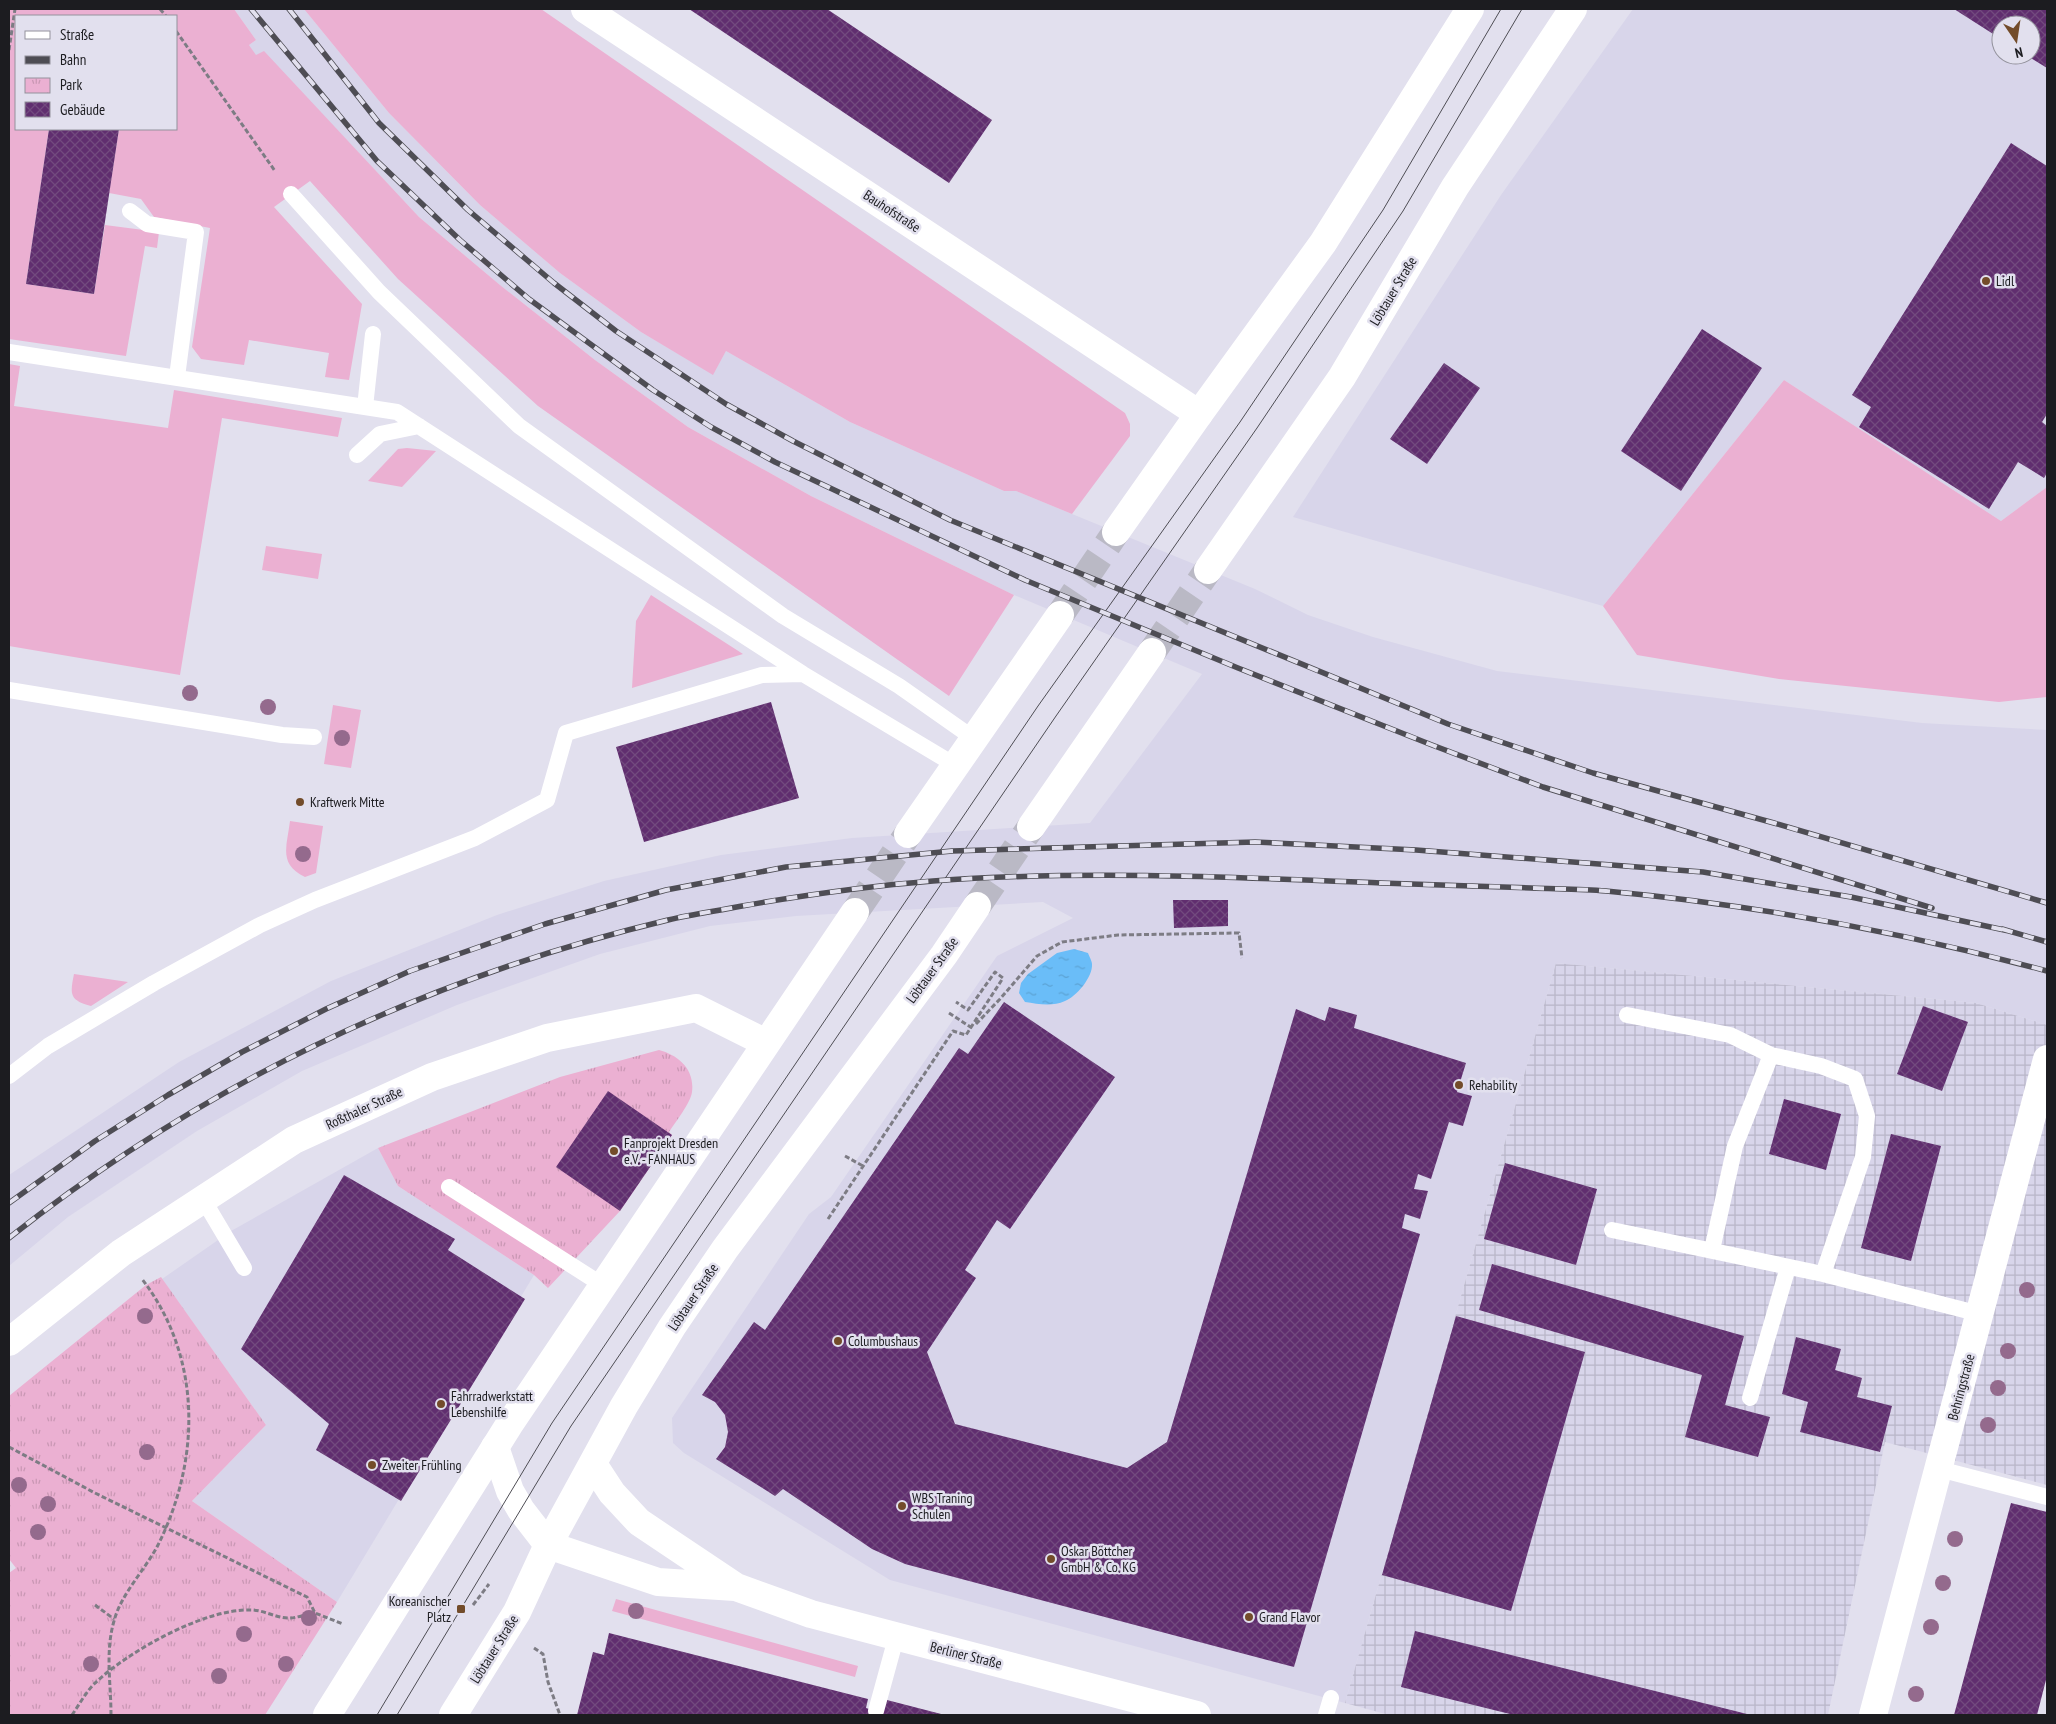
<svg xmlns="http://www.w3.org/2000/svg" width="2056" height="1724" viewBox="0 0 2056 1724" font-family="'PT Sans Narrow',sans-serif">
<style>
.built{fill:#d8d5ea;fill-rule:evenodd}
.industrial{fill:url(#industrial-grid)}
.grass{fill:#ebb0d2}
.park{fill:url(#park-tufts)}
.water{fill:url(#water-ripples)}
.building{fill:url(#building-cross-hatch)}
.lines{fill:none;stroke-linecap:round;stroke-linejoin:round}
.secondary-tunnel{stroke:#bab9c5;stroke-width:28;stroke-dasharray:28 14;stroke-linecap:butt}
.path{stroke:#7d7c84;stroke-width:3;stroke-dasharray:5 2.5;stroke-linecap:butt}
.service{stroke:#fff;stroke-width:16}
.minor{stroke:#fff;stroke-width:28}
.secondary{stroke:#fff;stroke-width:28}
.tram{stroke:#4e4d54;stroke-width:1}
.rail-casing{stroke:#4e4d54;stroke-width:5.5}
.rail{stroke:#e2e0ee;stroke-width:4;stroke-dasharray:11;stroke-linecap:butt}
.tree{fill:#946a8d}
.poi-dot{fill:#734c2a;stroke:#e2e0ee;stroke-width:2}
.labels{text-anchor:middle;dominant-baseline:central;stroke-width:5;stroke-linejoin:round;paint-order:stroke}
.street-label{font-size:14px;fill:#1c1c20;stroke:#e2e0ee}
.poi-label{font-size:14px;fill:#1c1c20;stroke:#e2e0ee;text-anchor:start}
</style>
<defs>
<pattern id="industrial-grid" width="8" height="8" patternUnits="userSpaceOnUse" patternTransform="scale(1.25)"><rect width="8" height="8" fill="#d8d5ea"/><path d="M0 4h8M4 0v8" fill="none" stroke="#b9b6c8"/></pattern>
<pattern id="park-tufts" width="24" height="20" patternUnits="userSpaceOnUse" patternTransform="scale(1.25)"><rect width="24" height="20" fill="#ebb0d2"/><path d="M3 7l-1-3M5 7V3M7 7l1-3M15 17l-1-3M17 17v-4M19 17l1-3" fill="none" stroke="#c997b4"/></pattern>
<pattern id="water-ripples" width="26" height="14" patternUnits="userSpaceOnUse" patternTransform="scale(1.25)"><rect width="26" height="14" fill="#6abdf8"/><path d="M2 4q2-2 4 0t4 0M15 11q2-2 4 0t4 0" fill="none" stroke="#5ba2d4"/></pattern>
<pattern id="building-cross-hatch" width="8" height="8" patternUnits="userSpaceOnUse" patternTransform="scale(1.25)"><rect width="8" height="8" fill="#602e6f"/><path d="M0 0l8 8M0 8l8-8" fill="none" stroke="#724a7e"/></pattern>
</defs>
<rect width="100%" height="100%" fill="#e2e0ee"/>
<path class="built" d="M234 9H304L389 113 480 205 560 273 641 332 713 374 726 351 850 422 1004 491H1016L1255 589 1308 615 1373 637 1497 671 1922 723 2047 730V1025L1976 1003 1556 963 1345 1703 890 1580 684 1453 673 1443 672 1418 809 1214 831 1197 997 956 1073 918 1043 902 796 916 710 926 600 954 457 1005 302 1071 197 1131 68 1217 9 1266V1175L179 1062 331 981 497 915 604 881 721 855 852 838 1090 823 1202 674 1014 595 811 496 688 427 595 360 500 285 419 217 342 135 256 56 249 45 256 40Z
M1633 9H2047V487L2001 521 1784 380 1603 606 1293 517 1501 195ZM2001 25H2031V55H2001Z
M378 1148 398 1186 534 1275 337 1602 192 1501 266 1425 162 1279 231 1231Z"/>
<path class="industrial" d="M1556 963 1976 1003 2047 1025V1485L1885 1442 1828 1715H1389L1345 1703Z"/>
<path class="grass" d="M9 9H234L256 40 249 45 256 55 264 51 419 217 500 285 595 360 688 427 811 496 1014 595 949 696 538 406 398 279 310 181 274 207 362 304 349 380 325 377 329 353 249 340 244 365 201 359 192 347 210 228 154 217 141 199 109 193 119 129H176V16H16V129H49L26 284 94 294 105 225 159 232 157 248 145 246 126 356 9 339Z
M304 9H541L1125 413 1130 424V436L1072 514 1016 491H1004L850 422 726 351 713 375 641 332 560 273 480 205 389 113Z
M9 364 20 366 14 406 168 428 174 390 342 418 338 437 222 418 180 675 9 646Z
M1784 380 2001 521 2047 487V697L1999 702 1779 679 1637 655 1603 606Z
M407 448 436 451 402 487 368 481 398 449Z
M266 546 322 554 318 579 262 570Z
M651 595 743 654 632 688 636 621Z
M333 705 361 710 351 768 324 764Z
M290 821 323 826 316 873 305 877C278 864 287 846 290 821Z
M74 974 128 982 91 1006C69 1000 70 994 74 974Z
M616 1599 858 1666 855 1677 612 1611Z"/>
<path class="park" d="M659 1050C678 1055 695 1069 692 1092 691 1102 675 1123 669 1132L672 1135 620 1211 548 1288 534 1275 398 1186 378 1148 560 1077Z
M161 1277 266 1425 192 1501 337 1602 265 1715H9V1573L16 1568 9 1559V1396L146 1285Z"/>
<path class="water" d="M1074 949 1088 953C1089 956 1092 961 1092 964 1093 977 1076 997 1065 1001 1052 1007 1038 1004 1025 1002L1019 993 1021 983 1028 974 1057 953Z"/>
<path class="building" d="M689 9H827L992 120 949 183Z
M1954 9H2047V68L2026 55H2031V25H2001V39Z
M49 129H119L94 294 26 284Z
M2011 143 2047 166V414L2042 422 2047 426V473L2044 478 2018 462 1989 509 1859 427 1871 407 1852 395Z
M1702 329 1762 368 1681 491 1621 451Z
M1444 363 1480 388 1427 464 1390 439Z
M771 702 799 798 644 842 616 747Z
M1173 900H1228V926L1174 928Z
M1004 1002 1115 1077 1010 1229 997 1220 965 1270 976 1278 927 1352 955 1424 1127 1468 1167 1442 1296 1009 1325 1021 1329 1007 1357 1015 1354 1028 1466 1063 1457 1092 1472 1096 1463 1126 1449 1122 1431 1179 1418 1174 1414 1189 1428 1191 1420 1219 1405 1214 1402 1228 1420 1234 1294 1667 905 1564 872 1549 783 1489 775 1496 716 1459 725 1447 728 1432 725 1415 715 1402 702 1395 754 1322 765 1330 959 1048 968 1054Z
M1923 1006 1968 1022 1942 1091 1897 1074Z
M608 1091 672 1135 620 1211 556 1167Z
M1784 1099 1841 1114 1826 1170 1769 1154Z
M1891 1134 1941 1146 1911 1261 1861 1248Z
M1505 1163 1597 1189 1576 1265 1484 1239Z
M344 1175 455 1239 448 1250 525 1299 401 1501 316 1450 329 1424 241 1349Z
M1492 1264 1744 1336 1725 1405 1770 1417 1758 1457 1685 1437 1702 1375 1479 1310Z
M1456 1316 1585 1352 1511 1611 1382 1575Z
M1796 1337 1841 1349 1835 1370 1862 1378 1857 1397 1892 1406 1880 1452 1800 1432 1808 1402 1782 1394Z
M2011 1503 2047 1512V1676L2037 1715H1954Z
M1415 1631 1751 1715H1514L1401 1687Z
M609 1633 868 1699 866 1708 876 1711 887 1700 945 1715H577L593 1652 604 1655Z"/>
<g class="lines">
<path class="secondary-tunnel" d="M1060 615 1116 532
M1152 652 1208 570
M977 906 1031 827
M855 912 908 834"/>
<path class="path" d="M160 9 166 16
M176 31 275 171
M9 50 15 9
M949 1013 972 1028
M976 1024 1000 999 1037 956 1062 942 1118 935 1239 933 1242 958
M845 1156 863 1166
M828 1219 953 1031 966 1035 1003 978 995 972 968 1010 956 1002
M9 1447 95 1493 307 1597 315 1613 343 1624
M95 1605 114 1619
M473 1605 489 1584
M534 1648 543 1654 548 1682 560 1715
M72 1715C79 1705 86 1692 94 1684 127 1652 205 1608 251 1610 264 1610 276 1618 289 1618 297 1618 307 1614 315 1613
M111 1715C111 1683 105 1652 114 1621 121 1594 145 1570 158 1545 201 1459 202 1357 142 1279"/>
<path class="service" d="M291 194 379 292 519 426 783 616 899 686 973 738
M130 211 147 224 196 232 177 377
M9 352 397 412 803 674 955 765
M365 407 373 334
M357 455 380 434 419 426
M9 690 282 735 314 737
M1627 1015 1730 1035 1771 1055
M9 1076 48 1046 154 983 260 925 315 900 475 838 547 800 566 733 762 675 803 674
M449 1187 604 1286
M203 1199 244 1268
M1612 1230 1823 1274
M1712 1250 1735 1146 1771 1055 1821 1066 1855 1079 1867 1116 1863 1157 1823 1274 1980 1314
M1750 1398 1788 1267
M1939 1469 2047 1497
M876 1711 896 1638
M1326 1715 1331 1698"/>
<path class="minor" d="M585 9 1199 414
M9 1342 121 1253 294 1140 432 1077 547 1038 696 1008 766 1043
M495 1447 510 1491 521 1510 548 1545 658 1582 735 1587
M593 1464 612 1493 639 1522 736 1587 811 1614 1197 1715
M1873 1715 2047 1059"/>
<path class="secondary" d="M1116 532 1199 414 1323 243 1470 9
M1208 570 1342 377 1455 187 1573 9
M1031 827 1152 652
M908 834 1060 615
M327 1715 509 1425 855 912
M453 1715 517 1612 548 1545 624 1406 672 1327 725 1249 944 955 977 906"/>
<path class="tram" d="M377 1715 552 1423 1038 706 1240 422 1383 210 1501 9
M397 1715 571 1426 1056 716 1257 428 1403 211 1522 9"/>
<g class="rail-casing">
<path id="rail" d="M251 9 377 161 460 240 529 299 653 390 711 427 775 462 1025 580 1238 668 1432 745 1543 787 1932 908
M289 9 379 123 468 210 554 283 616 331 726 404 793 441 950 520 1448 724 1593 773 1774 823 2047 903
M2002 929 2047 942
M9 1203 95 1141 168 1095 242 1052 326 1009 410 971 545 924 666 890 786 867 952 851 1255 842 1416 850 1703 872 1851 897 2009 931
M9 1238C205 1083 425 978 668 920 692 914 717 911 742 906 805 895 868 886 933 881 1082 870 1232 877 1381 883 1431 885 1481 886 1531 888 1556 889 1581 889 1606 891 1756 905 1902 932 2047 971"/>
</g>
<use href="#rail" class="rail"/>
</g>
<g class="tree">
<circle cx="190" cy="693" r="8"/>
<circle cx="268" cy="707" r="8"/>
<circle cx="342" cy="738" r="8"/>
<circle cx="303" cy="854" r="8"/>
<circle cx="2027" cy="1290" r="8"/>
<circle cx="145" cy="1316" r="8"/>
<circle cx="2008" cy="1351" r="8"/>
<circle cx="1998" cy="1388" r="8"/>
<circle cx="1988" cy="1425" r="8"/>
<circle cx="147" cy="1452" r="8"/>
<circle cx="19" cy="1485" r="8"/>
<circle cx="48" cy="1504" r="8"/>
<circle cx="38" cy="1532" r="8"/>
<circle cx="1955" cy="1539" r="8"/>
<circle cx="1943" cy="1583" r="8"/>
<circle cx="636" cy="1611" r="8"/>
<circle cx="309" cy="1618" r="8"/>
<circle cx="1931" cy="1627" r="8"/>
<circle cx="244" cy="1634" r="8"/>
<circle cx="91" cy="1664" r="8"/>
<circle cx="286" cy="1664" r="8"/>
<circle cx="219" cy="1676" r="8"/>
<circle cx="1916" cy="1694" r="8"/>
</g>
<g class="poi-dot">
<circle cx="1986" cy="281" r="5"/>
<circle cx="300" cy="802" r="5"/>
<circle cx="1459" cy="1085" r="5"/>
<circle cx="614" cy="1151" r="5"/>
<circle cx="838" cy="1341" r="5"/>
<circle cx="441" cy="1404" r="5"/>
<circle cx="372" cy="1465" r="5"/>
<circle cx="902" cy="1506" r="5"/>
<circle cx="1051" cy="1559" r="5"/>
<rect x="456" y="1604" width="10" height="10" rx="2.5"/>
<circle cx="1249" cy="1617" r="5"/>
</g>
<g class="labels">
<g class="street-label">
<text transform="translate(892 211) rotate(33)">Bauhofstraße</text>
<text transform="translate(1393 291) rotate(-59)">Löbtauer Straße</text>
<text transform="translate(932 970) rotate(-54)">Löbtauer Straße</text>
<text transform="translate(364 1108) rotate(-25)">Roßthaler Straße</text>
<text transform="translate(693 1297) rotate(-56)">Löbtauer Straße</text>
<text transform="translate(1961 1387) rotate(-75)">Behringstraße</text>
<text transform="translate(494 1649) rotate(-58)">Löbtauer Straße</text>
<text transform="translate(966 1655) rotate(14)">Berliner Straße</text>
</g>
<g class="poi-label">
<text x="1996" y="281">Lidl</text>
<text x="310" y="802">Kraftwerk Mitte</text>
<text x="1469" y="1085">Rehability</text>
<text x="624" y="1143">Fanprojekt Dresden<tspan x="624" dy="16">e.V. - FANHAUS</tspan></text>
<text x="848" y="1341">Columbushaus</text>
<text x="451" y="1396">Fahrradwerkstatt<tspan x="451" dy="16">Lebenshilfe</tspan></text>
<text x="382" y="1465">Zweiter Frühling</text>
<text x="912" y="1498">WBS Traning<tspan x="912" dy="16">Schulen</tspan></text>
<text x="1061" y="1551">Oskar Böttcher<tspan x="1061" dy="16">GmbH &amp; Co. KG</tspan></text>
<text x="451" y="1601" text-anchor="end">Koreanischer<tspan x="451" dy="16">Platz</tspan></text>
<text x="1259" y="1617">Grand Flavor</text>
</g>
</g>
<rect width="2056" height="1724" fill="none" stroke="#1c1c20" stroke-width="20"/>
<rect x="15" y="15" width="162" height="115" fill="#e2e0ee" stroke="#93929c"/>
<rect x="25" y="31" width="25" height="8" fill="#ffffff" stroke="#93929c"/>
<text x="60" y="40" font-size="15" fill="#1c1c20">Straße</text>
<rect x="25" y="56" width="25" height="8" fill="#4e4d54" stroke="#93929c"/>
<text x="60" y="65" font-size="15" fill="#1c1c20">Bahn</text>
<rect x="25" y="78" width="25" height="15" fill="url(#park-tufts)" stroke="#93929c"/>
<text x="60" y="90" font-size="15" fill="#1c1c20">Park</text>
<rect x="25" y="102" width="25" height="15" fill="url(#building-cross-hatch)" stroke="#93929c"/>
<text x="60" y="115" font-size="15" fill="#1c1c20">Gebäude</text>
<g transform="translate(2016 40) rotate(167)"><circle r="24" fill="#e2e0ee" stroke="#93929c"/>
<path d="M0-4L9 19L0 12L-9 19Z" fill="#734c2a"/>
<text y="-8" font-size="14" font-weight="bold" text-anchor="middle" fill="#1c1c20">N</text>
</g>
</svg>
